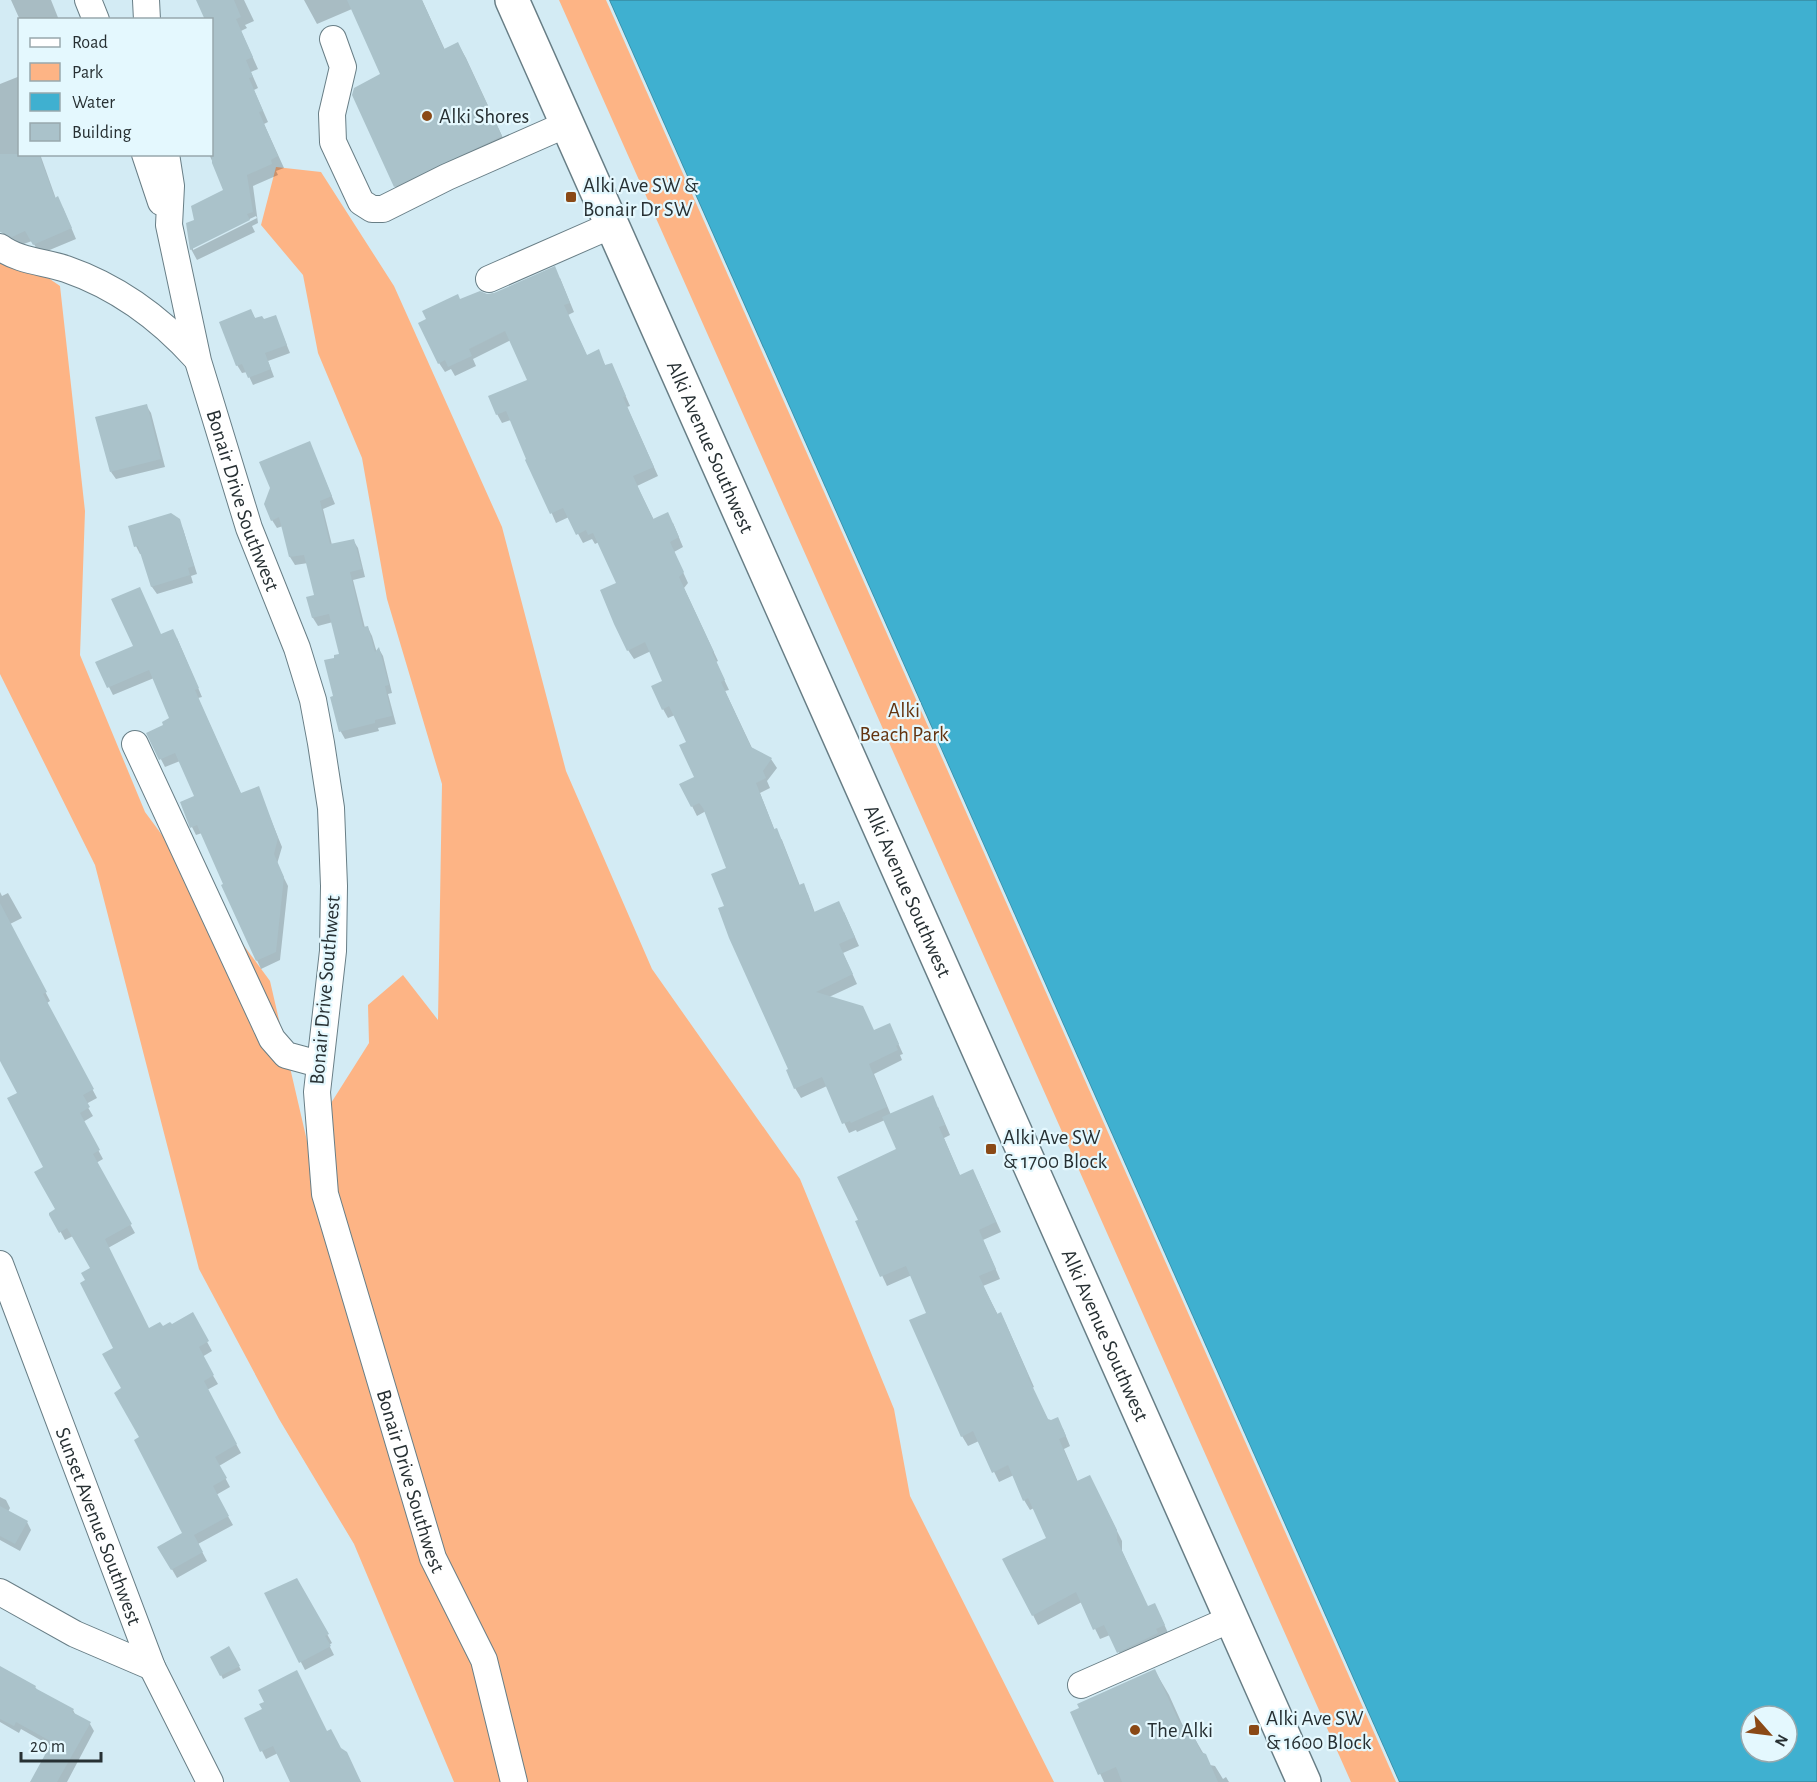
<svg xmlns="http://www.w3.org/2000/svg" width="1817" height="1782" viewBox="0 0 1817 1782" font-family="'Alegreya Sans',sans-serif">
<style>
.green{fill:#fdb485}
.water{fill:#3fb0d0;stroke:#388aa1;stroke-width:1.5;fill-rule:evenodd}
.pier{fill:#d3ebf4}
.shadow{fill:#0003;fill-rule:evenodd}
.building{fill:#aac2ca}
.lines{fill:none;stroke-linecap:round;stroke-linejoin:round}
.minor-casing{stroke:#687e86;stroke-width:28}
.major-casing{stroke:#687e86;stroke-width:36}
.minor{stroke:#fff;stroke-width:26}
.major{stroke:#fff;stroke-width:33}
.poi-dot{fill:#8a4916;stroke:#e4f8fe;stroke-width:2}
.labels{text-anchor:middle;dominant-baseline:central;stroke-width:4.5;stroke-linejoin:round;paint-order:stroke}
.poi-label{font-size:21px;fill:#273033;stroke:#e4f8fe;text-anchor:start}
.street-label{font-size:21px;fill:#273033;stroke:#e4f8fe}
.park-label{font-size:21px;fill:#643410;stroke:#e4f8fe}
</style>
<rect width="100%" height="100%" fill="#d3ebf4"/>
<path class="green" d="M559 0H609L1399 1782H1351Z
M276 167 321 172 394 286 502 527 566 771 652 969 800 1179 894 1409 910 1496 1054 1782H454L354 1544 279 1419 199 1269 95 865 0 674V245L60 286 85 511 80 655 145 812 270 981 307 1141 369 1043 368 1005 403 975 438 1020 442 784 387 599 362 458 318 353 303 275 261 225Z"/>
<path class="water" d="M609 0H1817V1782H1399ZM1751 1716H1787V1752H1751Z"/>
<path class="pier" d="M606 0H609L1399 1782H1396Z"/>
<path class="shadow" d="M11 0H51L59 20H20Z
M198 0H244L254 21 245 25 247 28 241 31 258 69 251 72 258 88 254 90 268 122 264 124 284 168 276 171 278 175 253 186 258 223 252 226 255 232 197 260 191 249 195 220 225 190 209 154H212V38L214 37 212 31V20ZM256 216 257 218 193 250V246Z
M304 0H422L445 50 458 44 466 58 509 151 403 200 395 186 382 75 352 9 317 24Z
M20 76V154H40L56 199 63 208 76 239 40 254 32 241 18 246 8 242 0 228V84Z
M560 278 574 312 568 315 587 356 598 351 606 367 616 374 630 406 627 407 658 476 637 486 654 520 673 523 683 547 674 552 688 583 684 588 718 661 716 662 729 690 725 691 752 748 771 759 777 768 767 781 770 788 760 793 775 831 782 840 800 886 803 885 808 894 815 913 844 912 859 946 843 953 857 984 829 997 874 1032 894 1034 903 1054 900 1055 902 1060 874 1074 891 1115 938 1107 950 1135 944 1138 960 1176 972 1171 978 1181 1001 1232 983 1240 1000 1279 983 1286 998 1315 1001 1314 1006 1324 1034 1387 1032 1388 1048 1420 1063 1429 1070 1446 1064 1449 1078 1482 1095 1487 1122 1541V1551L1148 1608 1160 1615 1169 1635 1124 1662 1110 1635 1100 1639 1082 1602 1038 1625 1033 1615 1048 1539 1034 1508 1030 1510 1024 1500 1014 1475 999 1482 979 1441 968 1446 962 1436 928 1313 912 1275 887 1286 857 1222 860 1220 898 1149 885 1120 857 1132 856 1130 849 1133 827 1086 801 1098 795 1088 790 1070 726 907 728 869 706 811 697 816 692 806 696 778 688 743 675 715 668 718 663 709 664 681 651 651 634 659 628 650 618 583 599 542 595 544 592 539 583 543 569 517 556 523 511 420 502 423 497 414 529 380 511 340 473 359 476 366 455 376 451 369 445 372 439 363 460 301Z
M251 311 256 320 264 321 275 316 290 353 268 361 274 377 253 385 247 372 242 373 237 365Z
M146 405 151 413 165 467 116 479 111 472Z
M313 451 335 504 323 509 332 545 353 540 358 548 365 577 353 580 365 628H368L372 636 377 653 379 649 383 656 392 693 388 694 396 724 378 728 379 731 345 739 341 732 335 697 336 659 341 655 333 622 318 626 313 618 308 598 316 596 308 563 295 565 290 557 283 526 277 528 272 520Z
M178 520 183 529 197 574 191 576 193 583 157 594 152 587 142 554H140L136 546Z
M161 635 177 638 202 697 198 698 241 794 258 788 282 847 277 864 288 886 280 960 261 969 223 886 225 885 202 833 196 835 192 827 196 797 180 761 165 767 148 734 165 726 171 719 154 678 113 695 97 663Z
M0 892 2 896 8 893 22 918 10 924 50 1001 47 1003 97 1098 86 1104 93 1116 83 1122 103 1159 96 1163 135 1233 108 1248 148 1330 171 1326 192 1314 212 1351 202 1357 218 1384 207 1390 241 1453 219 1466 230 1487 216 1495 233 1525 198 1544 207 1561 177 1578 159 1547 184 1533 141 1438 123 1389 115 1349 87 1281 92 1269 73 1236 65 1240 51 1214 57 1210 45 1167 19 1093 0 1057Z
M0 1497 6 1500 10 1508 8 1512 27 1522 31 1530 20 1551 0 1540Z
M297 1580 332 1643 329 1645 334 1655 305 1670 266 1594Z
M229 1648 241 1670 223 1679 212 1657Z
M0 1668 35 1687 38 1691 73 1710 76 1716 90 1724 94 1731 67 1782H31L51 1746 21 1729 19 1733 0 1722Z
M1155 1671 1169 1695 1183 1726 1187 1725 1210 1765 1215 1766 1223 1779 1226 1777 1229 1782H1104L1072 1713Z
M246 1719 327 1732 361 1782H292L278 1753 266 1759Z"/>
<path class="building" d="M196 0H234L241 17 236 19 253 57 246 60 253 77 249 78 263 111 259 112 278 156 271 160 272 164 247 175 253 212 247 214 250 220 190 250 186 223 194 220 191 206 223 190 212 163V20H205Z
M347 0H422L444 49 458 42 502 136 394 187 352 95 354 88 380 74Z
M0 154H39L55 198 58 196 72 228 33 245 25 231 12 237 0 232Z
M555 266 570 303 564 305 587 355 599 349 605 365 612 363 626 396 623 397 654 467 633 476 653 519 668 512 679 537 670 542 684 572 679 577 714 652H712L725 680 721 682 751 747 772 758 763 771 766 778 756 783 774 829 777 828 799 885 804 883 814 912 839 901 855 937 839 944 853 974 816 992 863 1006 874 1030 890 1023 899 1044 896 1046 898 1050 869 1064 887 1107 851 1123 850 1121 842 1124 822 1077 794 1089 786 1070 788 1069 729 938 718 908 724 906 711 874 726 868 703 808 699 803 691 807 679 784 694 777 679 745 686 742 669 706 662 710 651 686 662 681 645 642 627 651 614 624 600 590 616 583 593 533 588 535 586 530 576 535 563 508 550 514 525 460 526 459 506 411 496 415 488 396 527 380 505 331 469 349 472 356 448 367 445 360 438 364 418 323 426 319 422 311 458 294 460 299 480 291 487 294 494 293Z
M251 309 255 318 262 316 264 319 276 315 287 345 265 353 271 369 248 378 242 364 236 366 219 322Z
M147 404 161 459 110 472 95 417Z
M310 441 332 496 320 501 330 544 354 539 362 569 350 572 363 627 368 626 375 652 379 647 389 685 385 686 392 716 375 720V723L339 732 330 697 333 696 324 660 334 658V655L339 654 329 614 312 618 306 597 314 595 304 555 289 557 279 517 271 521 264 504 270 488 259 462Z
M171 513 180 519 194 566 188 568 190 575 151 587 138 546 134 547 128 526Z
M140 587 161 634 173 629 199 688 195 690 241 793 259 786 278 838 274 854 284 877 276 952 256 961 221 885 223 884 197 825 190 828 180 802 194 796 175 753 159 760 146 733 163 725 162 722 169 718 149 670 107 688 95 662 133 646 111 599Z
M0 903 47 992 43 994 94 1089 83 1095 90 1107 80 1113 100 1150 93 1154 132 1224 105 1239 149 1328 160 1322 163 1326 170 1322 172 1324 193 1312 209 1341 199 1347 214 1375 204 1381 237 1444 215 1457 227 1478 213 1486 229 1516 194 1535 203 1552 171 1570 157 1547 182 1533 134 1440 139 1437 114 1393 121 1388 102 1354 113 1348 80 1283 85 1280 81 1273 90 1268 67 1228 59 1233 49 1215V1213L55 1209 34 1172 43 1167 7 1098 17 1093 0 1061Z
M933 1095 945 1125 939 1127 960 1175 973 1169 996 1222 979 1230 996 1269 979 1276 997 1314 1001 1312 1029 1377H1028L1048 1419 1051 1420 1058 1417 1066 1436 1059 1439 1077 1481 1090 1475 1117 1530V1540L1148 1606 1155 1603 1165 1625 1156 1629 1158 1633 1117 1653 1104 1625 1093 1630 1076 1592 1032 1616 1002 1559 1046 1538 1028 1498 1023 1501 1008 1465 992 1473 973 1431 961 1437 909 1320 926 1313 906 1266 880 1277 855 1221 858 1220 837 1177 896 1149 882 1117Z
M0 1506 28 1521 15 1544 0 1536Z
M297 1578 329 1634 325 1636 331 1646 299 1663 264 1593Z
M229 1646 240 1666 220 1676 210 1657Z
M0 1666 36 1686 35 1688 74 1709 72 1712 91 1722 57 1782H30L52 1742 16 1722 14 1726 0 1719Z
M1155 1669 1181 1726 1188 1723 1201 1752 1206 1754 1218 1782H1122L1116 1767 1098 1775 1070 1712 1079 1708 1077 1704Z
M297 1670 327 1731 331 1729 341 1748 347 1752 361 1782H290L273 1746 260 1752 244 1718 262 1709 259 1704 264 1702 258 1690Z"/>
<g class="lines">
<g class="minor-casing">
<g id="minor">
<path d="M88 0 96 20"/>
<path d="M146 0 147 20"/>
<path d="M333 39 343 67 332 114 333 142 361 202 372 209H383L447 177 567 124"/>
<path d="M145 154 161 202"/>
<path id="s1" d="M166 154 171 186 169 225 198 361 249 528 297 648 313 700 321 743 331 808 334 886 333 951 317 1092 325 1194 433 1558 484 1660 514 1782"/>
<path d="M0 247C18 261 46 262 66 269 118 287 160 318 196 358"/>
<path d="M489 279 612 225"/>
<path d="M135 744 272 1039 286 1055 319 1064"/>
<path id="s2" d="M0 1264 152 1667 210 1782"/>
<path d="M0 1592 75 1634 152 1667"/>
<path d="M1081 1685 1231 1619"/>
</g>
</g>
<g class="major-casing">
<g id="major">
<path id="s3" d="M512 0 1304 1782"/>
</g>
</g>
<use href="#minor" class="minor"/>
<use href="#major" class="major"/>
</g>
<g class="poi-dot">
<circle cx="427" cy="116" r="6"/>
<rect x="565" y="191" width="12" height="12" rx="3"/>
<rect x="985" y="1143" width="12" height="12" rx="3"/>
<circle cx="1135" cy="1730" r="6"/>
<rect x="1248" y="1724" width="12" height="12" rx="3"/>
</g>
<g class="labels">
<g class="poi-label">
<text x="439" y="116">Alki Shores</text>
<text x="583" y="185">Alki Ave SW &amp;<tspan x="583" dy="24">Bonair Dr SW</tspan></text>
<text x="1003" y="1137">Alki Ave SW<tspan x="1003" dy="24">&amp; 1700 Block</tspan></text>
<text x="1266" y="1718">Alki Ave SW<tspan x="1266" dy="24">&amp; 1600 Block</tspan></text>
<text x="1147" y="1730">The Alki</text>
</g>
<g class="street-label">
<text stroke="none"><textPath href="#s3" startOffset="489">Alki Avenue Southwest</textPath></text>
<text stroke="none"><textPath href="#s1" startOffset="357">Bonair Drive Southwest</textPath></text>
<text stroke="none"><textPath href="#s3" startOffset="975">Alki Avenue Southwest</textPath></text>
<text transform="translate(325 990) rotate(-85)">Bonair Drive Southwest</text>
<text stroke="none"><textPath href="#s3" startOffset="1461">Alki Avenue Southwest</textPath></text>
<text stroke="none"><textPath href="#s1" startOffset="1365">Bonair Drive Southwest</textPath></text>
<text stroke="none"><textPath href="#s2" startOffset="280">Sunset Avenue Southwest</textPath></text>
</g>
<g class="park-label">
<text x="904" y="710">Alki<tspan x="904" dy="24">Beach Park</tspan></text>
</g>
</g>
<rect x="18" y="18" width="195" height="138" fill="#e4f8fe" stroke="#98a8ad" stroke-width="1.5"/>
<rect x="30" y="38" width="30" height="9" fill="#ffffff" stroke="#98a8ad" stroke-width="1.5"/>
<text x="72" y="48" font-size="18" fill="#273033">Road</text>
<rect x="30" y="63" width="30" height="18" fill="#fdb485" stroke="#98a8ad" stroke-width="1.5"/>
<text x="72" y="78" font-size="18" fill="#273033">Park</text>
<rect x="30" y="93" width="30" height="18" fill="#3fb0d0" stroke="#98a8ad" stroke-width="1.5"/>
<text x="72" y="108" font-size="18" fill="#273033">Water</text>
<rect x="30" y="123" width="30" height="18" fill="#aac2ca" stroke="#98a8ad" stroke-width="1.5"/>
<text x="72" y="138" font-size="18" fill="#273033">Building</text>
<g transform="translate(1769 1734) rotate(118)"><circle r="28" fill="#e4f8fe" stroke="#98a8ad" stroke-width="1.5"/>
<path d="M0-4.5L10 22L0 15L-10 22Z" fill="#8a4916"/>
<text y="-9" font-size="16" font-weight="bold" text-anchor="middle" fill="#273033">N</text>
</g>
<path d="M21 1752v9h80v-9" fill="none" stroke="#273033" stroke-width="3"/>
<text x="30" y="1752" font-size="18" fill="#273033" stroke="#e4f8fe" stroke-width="4.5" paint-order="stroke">20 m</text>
</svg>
